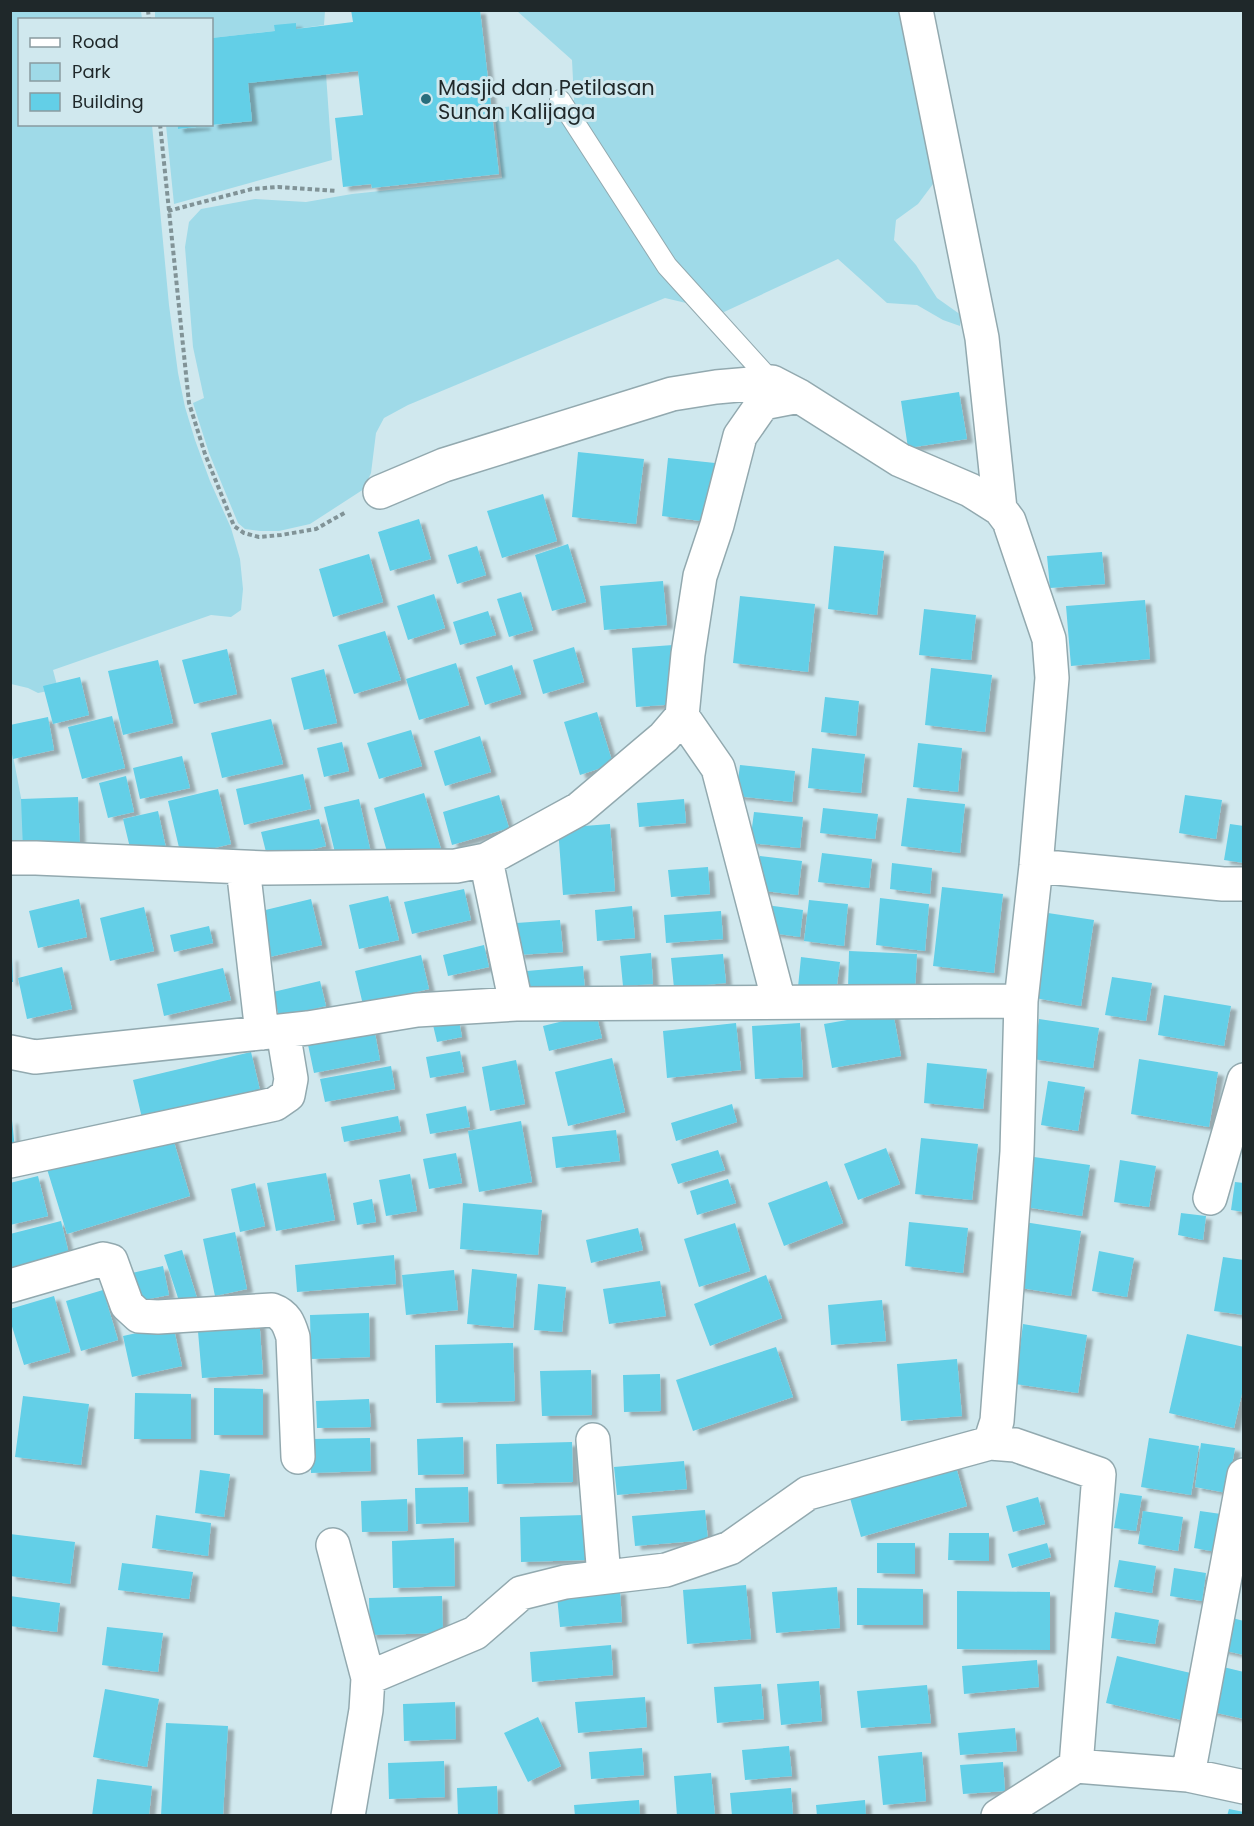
<svg xmlns="http://www.w3.org/2000/svg" width="1254" height="1826" viewBox="0 0 1254 1826" font-family="Poppins,sans-serif">
<style>
.green{fill:#9fdae8}
.building{fill:#63cfe7;filter:url(#shadow)}
.lines{fill:none;stroke-linecap:round;stroke-linejoin:round}
.service-casing{stroke:#92a9af;stroke-width:22}
.minor-casing{stroke:#92a9af;stroke-width:36}
.path{stroke:#819397;stroke-width:4;stroke-dasharray:4.5 3;stroke-linecap:butt}
.service{stroke:#fff;stroke-width:20}
.minor{stroke:#fff;stroke-width:33}
.poi-dot{fill:#286e7d;stroke:#d0e8ee;stroke-width:2}
.labels{text-anchor:middle;dominant-baseline:central;stroke-width:6;stroke-linejoin:round;paint-order:stroke}
.poi-label{font-size:21px;fill:#1f282a;stroke:#d0e8ee;text-anchor:start}
</style>
<defs>
<filter id="shadow"><feDropShadow dx="6" dy="4" stdDeviation="1.5" flood-color="#0004"/></filter>
</defs>
<rect width="100%" height="100%" fill="#d0e8ee"/>
<path class="green" d="M903 10 939 176 918 204 896 220 894 240 916 265 937 298 961 315 960 326 943 320 917 305 887 303 838 259 724 312 665 298 408 405 384 418 376 433 371 473 364 489 310 524 279 531H260L245 529 238 523 209 453 193 403 204 398 193 347 185 247 189 222 201 209 255 199 306 202 352 194 502 178 494 108 574 100 572 60 517 11Z
M11 11H141L142 19 20 20V124L152 125 169 305 178 373 185 407 195 440 210 481 231 528 240 559 243 589 241 610 231 617 211 615 53 670 58 689 38 693 28 688 11 684Z
M155 11H325L324 25 296 29V23L275 31 212 38V20L155 19Z
M326 74 332 160 174 204 166 125H177L178 129 252 121 248 83Z
M10 740 30 845 11 843Z"/>
<path class="building" d="M351 10H480L499 174 372 188 371 184 343 187 335 118 363 115 358 71 248 83 252 121 212 125V38L275 31 274 25 296 23V29L353 22Z
M177 124H204L205 126 178 129Z
M959 392 967 439 908 448 901 401Z
M578 452 644 459 636 524 572 517Z
M668 458 715 463 709 522 662 516Z
M543 494 557 541 502 558 487 511Z
M419 519 431 559 390 571 378 532Z
M568 544 586 602 552 611 535 555Z
M477 546 486 575 457 584 448 555Z
M834 546 884 551 877 615 828 609Z
M1102 552 1105 584 1050 588 1047 556Z
M369 554 383 602 333 617 319 569Z
M663 581 667 625 604 630 600 586Z
M521 592 533 630 509 637 497 599Z
M434 594 445 628 408 640 397 606Z
M740 596 815 604 808 672 733 663Z
M1145 600 1150 659 1071 666 1066 606Z
M924 609 976 615 971 660 919 655Z
M488 611 496 635 460 645 453 622Z
M385 631 401 680 354 694 338 645Z
M673 645 678 704 636 707 632 648Z
M574 647 584 682 543 694 533 660Z
M227 649 237 694 194 704 182 660Z
M158 660 173 723 123 735 108 671Z
M456 663 469 705 419 720 406 679Z
M512 665 521 694 485 705 476 677Z
M931 668 992 675 985 732 925 725Z
M324 669 337 723 304 730 291 678Z
M80 677 89 715 53 724 43 686Z
M825 697 859 701 856 736 821 732Z
M597 712 613 764 580 775 564 722Z
M112 716 125 768 82 779 68 727Z
M48 717 54 750 13 759 10 744V725Z
M271 719 283 764 222 778 211 733Z
M411 730 422 766 379 779 367 743Z
M480 736 491 772 445 786 434 751Z
M342 742 349 771 324 777 317 748Z
M918 743 962 748 958 792 913 787Z
M812 748 865 754 861 793 808 788Z
M182 756 190 788 140 799 133 768Z
M740 765 795 771 792 802 736 796Z
M303 774 311 809 244 825 236 789Z
M126 776 134 812 108 818 99 783Z
M218 789 231 844 181 856 168 801Z
M424 793 441 849 391 865 374 808Z
M499 795 509 828 452 845 443 812Z
M1185 795 1222 800 1216 839 1179 833Z
M78 797 80 847 23 849 21 799Z
M907 798 965 804 960 853 901 846Z
M359 799 371 853 337 861 324 807Z
M684 799 686 823 639 827 637 803Z
M823 808 878 814 875 839 820 833Z
M158 811 166 848 132 856 123 819Z
M754 812 803 817 800 848 750 843Z
M319 819 326 846 268 860 261 832Z
M610 824 615 891 563 895 558 828Z
M1230 824 1244 826V863L1224 860Z
M822 853 872 859 869 888 818 882Z
M760 856 802 861 798 895 756 890Z
M892 863 932 868 930 894 890 889Z
M708 867 710 894 671 897 668 870Z
M942 887 1003 894 994 973 933 966Z
M464 889 471 920 412 934 404 902Z
M388 896 399 940 359 949 349 905Z
M880 898 929 904 925 951 876 945Z
M79 899 87 937 38 948 29 911Z
M311 899 322 945 265 958 253 913Z
M809 900 848 904 844 946 804 941Z
M766 905 803 910 800 937 764 932Z
M632 906 635 938 597 941 595 910Z
M144 907 154 951 110 961 100 918Z
M721 911 723 939 666 943 664 915Z
M1048 913 1094 920 1081 1006 1035 998Z
M560 920 563 952 518 955 516 923Z
M209 926 213 943 174 952 170 935Z
M484 945 489 967 448 976 443 955Z
M849 951 917 954 915 992 848 989Z
M651 953 653 984 623 986 620 956Z
M723 954 726 983 674 988 671 958Z
M421 955 429 989 363 1005 355 971Z
M10 957H12L13 982H10Z
M801 957 840 962 836 992 798 987Z
M583 966 585 991 528 995 527 971Z
M62 967 72 1009 27 1019 18 978Z
M223 968 231 1000 164 1016 157 984Z
M1112 977 1152 983 1146 1021 1105 1015Z
M320 981 326 1006 279 1017 273 992Z
M1164 995 1231 1006 1224 1046 1158 1035Z
M893 1012 901 1056 832 1068 824 1024Z
M596 1013 602 1038 549 1051 543 1026Z
M1039 1019 1099 1028 1093 1068 1033 1059Z
M459 1021 462 1037 437 1042 433 1025Z
M736 1023 741 1070 667 1078 663 1031Z
M800 1023 803 1077 755 1079 752 1026Z
M374 1028 380 1060 314 1073 307 1040Z
M460 1051 464 1072 430 1078 426 1057Z
M251 1052 260 1090 142 1118 133 1080Z
M612 1058 625 1112 568 1126 555 1072Z
M1139 1059 1218 1072 1209 1127 1131 1114Z
M516 1060 525 1104 490 1111 482 1067Z
M927 1063 987 1069 983 1109 924 1103Z
M391 1066 395 1089 325 1102 320 1079Z
M1048 1081 1085 1087 1078 1131 1041 1125Z
M732 1104 737 1122 676 1141 671 1123Z
M466 1106 470 1127 430 1134 426 1114Z
M398 1116 401 1131 344 1142 341 1127Z
M10 1120H12L15 1149H10Z
M521 1121 532 1182 479 1192 468 1131Z
M616 1130 620 1161 556 1168 552 1137Z
M171 1132 190 1196 67 1234 47 1169Z
M921 1138 978 1144 972 1200 915 1194Z
M886 1148 900 1184 858 1200 844 1164Z
M718 1150 725 1170 678 1184 671 1164Z
M456 1153 462 1183 429 1189 423 1159Z
M1027 1156 1090 1165 1082 1216 1019 1206Z
M1120 1160 1156 1166 1149 1207 1114 1202Z
M326 1173 335 1220 276 1231 267 1183Z
M410 1174 417 1211 386 1216 379 1180Z
M38 1176 48 1216 10 1225V1183Z
M728 1179 736 1203 697 1215 690 1191Z
M827 1181 843 1223 784 1246 768 1203Z
M1235 1182 1244 1183V1212L1231 1210Z
M255 1183 265 1226 240 1232 231 1189Z
M372 1199 376 1222 357 1225 353 1203Z
M463 1203 542 1210 538 1255 460 1249Z
M1181 1213 1206 1216 1203 1240 1178 1235Z
M61 1221 70 1258 10 1273V1234Z
M1018 1221 1081 1231 1071 1296 1008 1286Z
M909 1222 968 1228 963 1273 905 1266Z
M735 1223 750 1271 699 1287 684 1239Z
M638 1228 643 1250 591 1263 586 1240Z
M235 1232 247 1289 215 1296 203 1239Z
M182 1250 197 1298 180 1304 164 1255Z
M1099 1251 1134 1258 1127 1297 1092 1291Z
M394 1255 396 1284 297 1292 295 1265Z
M1223 1257 1244 1260V1315L1214 1311Z
M163 1266 169 1295 129 1303 123 1275Z
M472 1269 517 1274 513 1328 467 1324Z
M454 1270 458 1310 406 1315 402 1275Z
M766 1275 782 1318 710 1346 694 1304Z
M660 1281 666 1316 609 1324 603 1289Z
M538 1284 566 1287 562 1332 534 1330Z
M103 1290 118 1340 81 1351 66 1301Z
M54 1296 70 1352 24 1365 10 1320V1309Z
M882 1300 886 1341 831 1345 828 1305Z
M369 1313 370 1357 311 1359 310 1315Z
M259 1316 263 1374 202 1378 197 1320Z
M1023 1324 1087 1335 1078 1393 1015 1384Z
M173 1325 182 1366 132 1377 123 1336Z
M1187 1334 1244 1347V1385L1234 1428 1169 1413Z
M513 1343 515 1401 436 1403 435 1345Z
M776 1347 793 1397 693 1431 676 1380Z
M957 1359 962 1416 901 1421 897 1364Z
M591 1370 592 1415 542 1416 540 1371Z
M660 1374 661 1411 624 1412 623 1375Z
M214 1388 263 1389V1435H214Z
M135 1393 191 1394V1439H134Z
M23 1396 89 1404 81 1465 15 1457Z
M369 1399 371 1427 317 1428 316 1401Z
M463 1437 464 1474 418 1475 417 1439Z
M370 1438 371 1471 311 1473V1439Z
M1149 1438 1199 1446 1191 1495 1141 1487Z
M572 1442 573 1482 497 1484 496 1444Z
M1201 1443 1235 1448 1227 1493 1195 1487Z
M954 1460 967 1506 861 1537 848 1491Z
M684 1461 687 1489 617 1495 614 1467Z
M200 1470 230 1474 224 1517 195 1513Z
M468 1487 469 1522 416 1524 415 1488Z
M1120 1493 1142 1496 1136 1531 1114 1528Z
M1038 1497 1045 1524 1013 1532 1006 1506Z
M407 1499 408 1531 362 1532 361 1501Z
M705 1510 708 1540 635 1546 632 1516Z
M1143 1511 1183 1517 1178 1551 1138 1544Z
M1200 1511 1228 1515 1222 1553 1194 1548Z
M156 1515 211 1523 208 1556 152 1548Z
M584 1515 586 1560 521 1562 520 1517Z
M949 1533H989V1561L948 1560Z
M10 1534 75 1542 70 1584 10 1576Z
M454 1538 455 1586 393 1588 392 1541Z
M877 1543H915V1574L877 1573Z
M1047 1543 1051 1557 1012 1568 1008 1554Z
M1119 1560 1156 1566 1152 1593 1114 1587Z
M122 1563 193 1572 189 1599 118 1590Z
M1174 1568 1206 1573 1202 1601 1170 1596Z
M746 1585 751 1639 687 1644 683 1590Z
M837 1587 840 1628 776 1633 772 1592Z
M857 1588 923 1589V1625H857Z
M620 1590 622 1622 560 1627 557 1596Z
M957 1591 1050 1592V1650L957 1649Z
M10 1596 60 1603 57 1632 10 1626Z
M442 1596 443 1633 370 1635 369 1598Z
M1115 1612 1159 1620 1155 1644 1111 1638Z
M1224 1616 1244 1621V1655L1217 1649Z
M107 1627 163 1633 158 1672 102 1665Z
M611 1645 613 1675 532 1682 530 1652Z
M1117 1656 1195 1674 1186 1721 1106 1703Z
M1037 1660 1039 1687 964 1694 962 1666Z
M1219 1666 1244 1672V1719L1208 1711Z
M819 1681 822 1721 781 1725 777 1684Z
M761 1684 764 1719 717 1723 714 1687Z
M927 1685 931 1723 861 1728 857 1691Z
M105 1689 159 1699 147 1767 93 1757Z
M645 1697 647 1727 578 1733 575 1702Z
M455 1702 456 1739 404 1741 403 1704Z
M538 1717 561 1766 528 1782 504 1733Z
M166 1723 228 1726 223 1816H161Z
M1015 1728 1017 1751 960 1755 958 1733Z
M789 1746 792 1776 745 1780 742 1750Z
M642 1748 644 1775 591 1779 589 1752Z
M922 1752 926 1801 883 1805 878 1756Z
M444 1761 445 1797 389 1799 388 1763Z
M1003 1762 1005 1791 963 1794 960 1765Z
M711 1773 715 1816H677L674 1776Z
M97 1779 152 1786 149 1816H92Z
M497 1786 498 1816H458L457 1788Z
M791 1788 793 1816H732L730 1793Z
M639 1800 640 1816H575L574 1805Z
M865 1800 866 1816H817L816 1805Z
M1229 1809 1244 1812V1816H1227Z"/>
<g class="lines">
<g class="service-casing">
<path id="service" d="M560 100 667 266 772 382"/>
</g>
<g class="minor-casing">
<path id="minor" d="M916 10 982 338 1000 509
M380 492 444 465 672 394 716 387 772 382 799 396 900 460 970 490 1000 509 1009 521 1049 639 1052 678 1036 866 1021 1001 1017 1152 997 1421 990 1443
M682 716 718 768 779 1002
M10 858H36L267 868 456 866 486 860 579 809 664 737 682 716 688 654 700 576 717 525 740 436 763 403 799 396
M486 860 516 1004
M1036 866 1223 884H1244
M243 867 262 1033
M10 1052 35 1057 308 1028 417 1010 516 1004 1021 1001
M10 1161 275 1104 288 1095 291 1079 283 1031
M1210 1198 1244 1080
M10 1286 103 1259 111 1261 127 1305 139 1316 158 1317 272 1310C286 1315 289 1324 293 1337L298 1457
M593 1440 604 1577
M333 1545 368 1678
M1188 1775 1244 1475
M348 1816 366 1710 368 1678 475 1633 521 1593 565 1582 666 1570 730 1548 808 1493 990 1443 1015 1445 1099 1474 1076 1766
M998 1816 1076 1766 1188 1775 1244 1787"/>
</g>
<path class="path" d="M148 10 149 20
M160 124 189 403 205 454 234 526 244 533 259 537 281 535 316 529 346 512
M168 211 252 189 278 187 337 191"/>
<use href="#service" class="service"/>
<use href="#minor" class="minor"/>
</g>
<circle class="poi-dot" cx="426" cy="99" r="6"/>
<g class="labels">
<g class="poi-label">
<text x="438" y="87">Masjid dan Petilasan<tspan x="438" dy="24">Sunan Kalijaga</tspan></text>
</g>
</g>
<rect width="1254" height="1826" fill="none" stroke="#1f282a" stroke-width="24"/>
<rect x="18" y="18" width="195" height="108" fill="#d0e8ee" stroke="#899ba0" stroke-width="1.5"/>
<rect x="30" y="38" width="30" height="9" fill="#ffffff" stroke="#899ba0" stroke-width="1.5"/>
<text x="72" y="48" font-size="18" fill="#1f282a">Road</text>
<rect x="30" y="63" width="30" height="18" fill="#9fdae8" stroke="#899ba0" stroke-width="1.5"/>
<text x="72" y="78" font-size="18" fill="#1f282a">Park</text>
<rect x="30" y="93" width="30" height="18" fill="#63cfe7" stroke="#899ba0" stroke-width="1.5"/>
<text x="72" y="108" font-size="18" fill="#1f282a">Building</text>
</svg>
